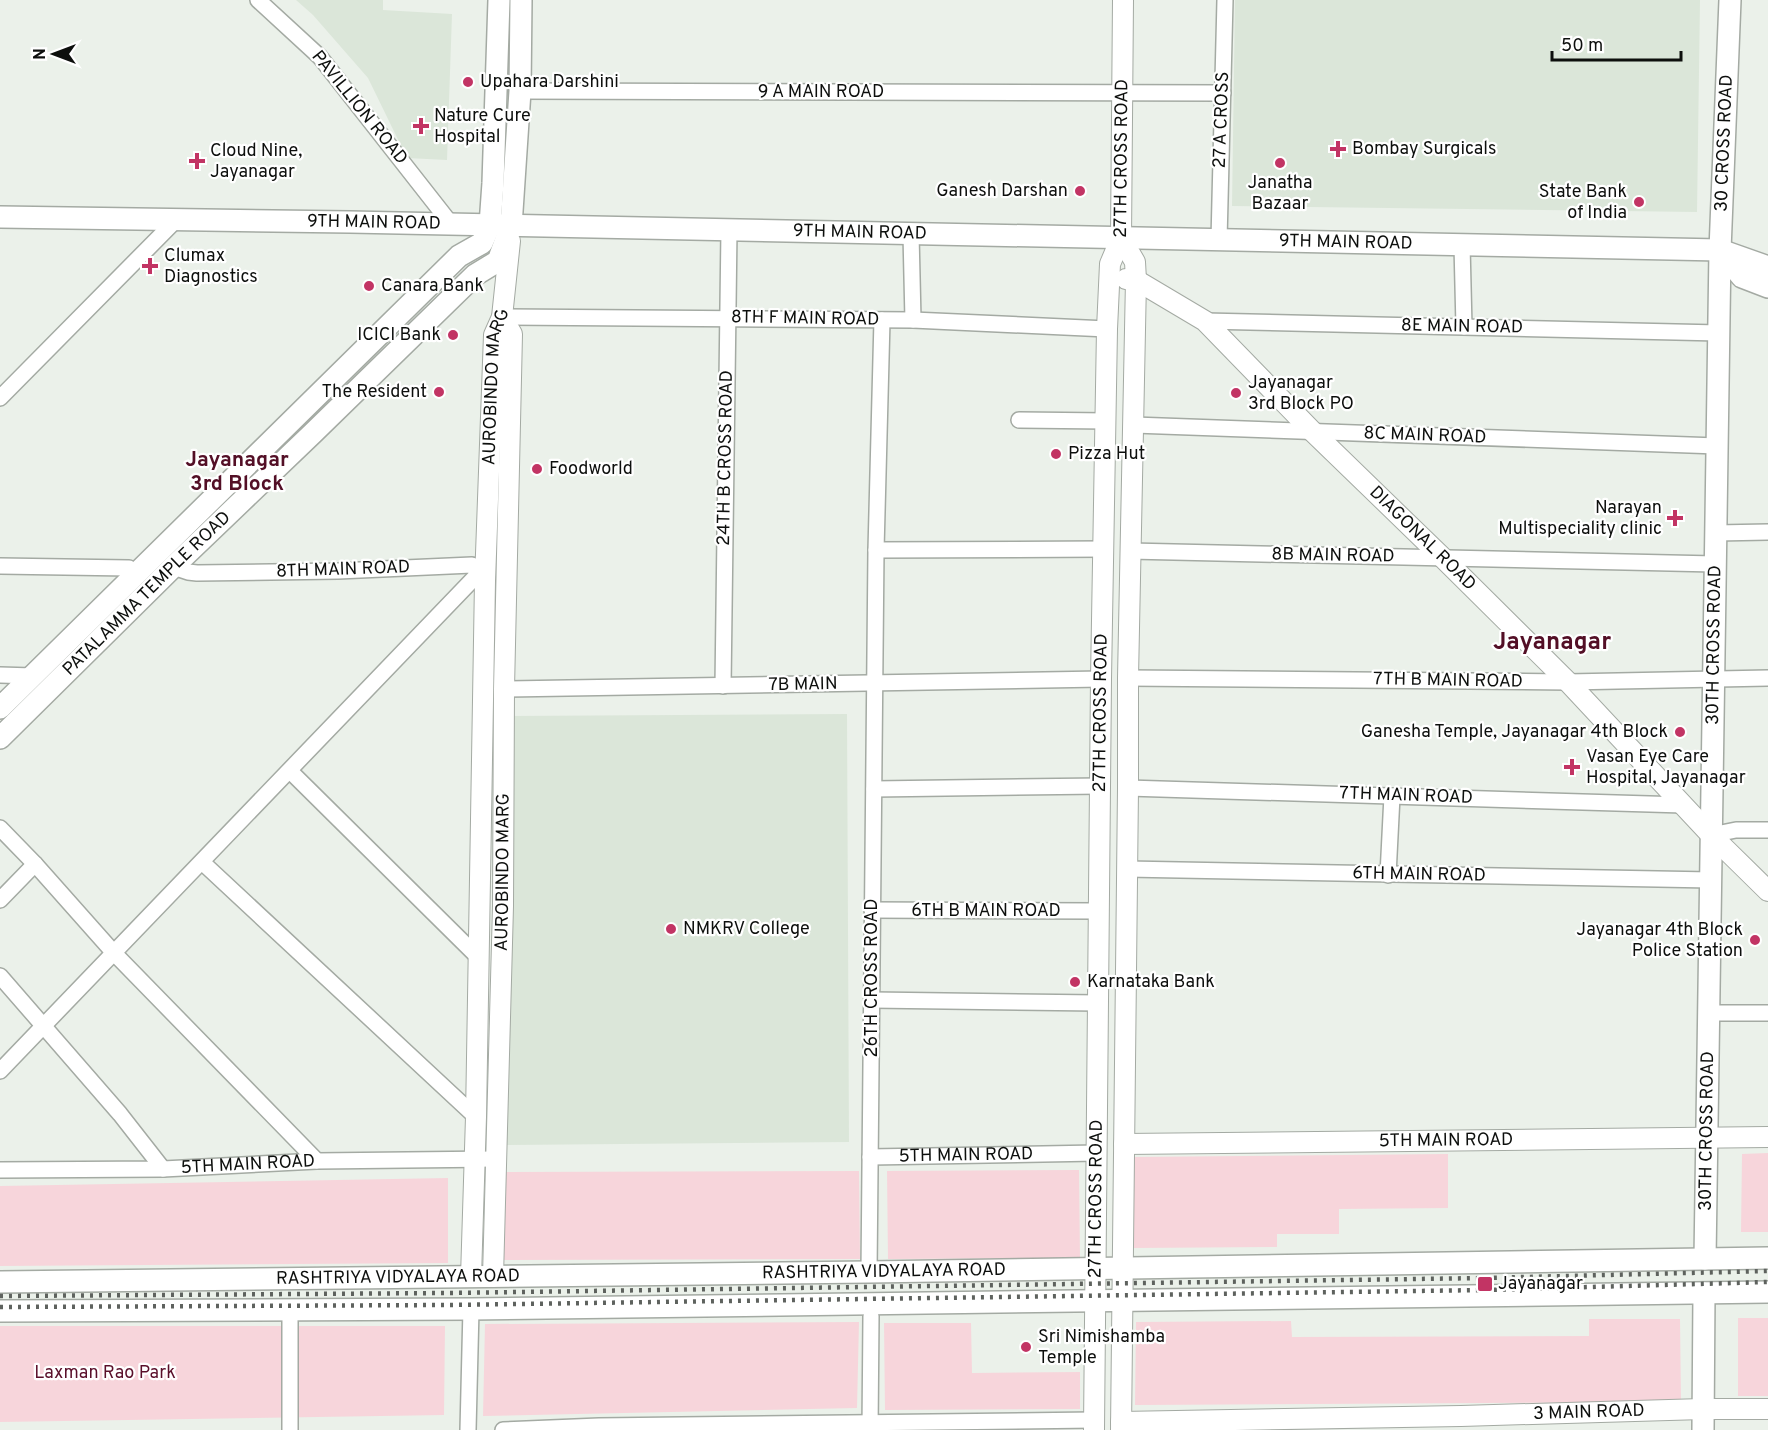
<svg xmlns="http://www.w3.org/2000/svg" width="1768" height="1430" viewBox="0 0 1768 1430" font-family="Overpass,sans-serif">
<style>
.built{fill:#dbe6d9}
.green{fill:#f7d5db}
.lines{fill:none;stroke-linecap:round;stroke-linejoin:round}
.minor-casing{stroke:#a4aaa3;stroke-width:18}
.tertiary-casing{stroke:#a4aaa3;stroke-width:22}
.secondary-casing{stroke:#a4aaa3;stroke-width:24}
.minor{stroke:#fff;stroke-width:15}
.tertiary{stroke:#fff;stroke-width:20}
.secondary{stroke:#fff;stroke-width:21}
.rail{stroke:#5e625e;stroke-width:4.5;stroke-dasharray:3 6;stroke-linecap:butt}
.poi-dot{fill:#c23464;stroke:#fff;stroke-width:2}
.labels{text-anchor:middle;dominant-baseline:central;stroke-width:4.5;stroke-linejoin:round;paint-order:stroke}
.poi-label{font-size:18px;fill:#0d0f0d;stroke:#fff;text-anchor:start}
.street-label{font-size:18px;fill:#0d0f0d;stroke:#fff}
.park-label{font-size:18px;fill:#5a0f2a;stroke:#fff}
.quarter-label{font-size:21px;font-weight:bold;fill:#530f26;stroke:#fff}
.district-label{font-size:24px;font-weight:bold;fill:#530f26;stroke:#fff}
</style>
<rect width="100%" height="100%" fill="#ebf1ea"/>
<path class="built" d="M296 0H383V10L452 14 447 160 407 158 368 78 313 15Z
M1235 0H1700L1697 212 1232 206Z
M847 714 849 1142 496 1145 494 716Z"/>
<path class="green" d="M1768 1153V1232H1741L1742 1154Z
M1448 1154V1208L1339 1209V1234H1277V1247L1134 1248 1133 1157Z
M1079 1170 1080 1258 888 1259 887 1171Z
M859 1171 860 1259 503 1260V1172Z
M448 1178V1263L0 1266V1186Z
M1738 1318H1768V1396H1738Z
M1589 1319H1680L1681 1402 1135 1405 1136 1322 1291 1321 1292 1337 1589 1336Z
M859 1322 857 1408 483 1416 485 1324Z
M884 1323H971L972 1373 1080 1372V1409L885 1410Z
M0 1326H445L444 1415 0 1422Z"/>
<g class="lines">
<g class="minor-casing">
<g id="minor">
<path d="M258 0 320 57 451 224"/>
<path d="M520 91 1223 93"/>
<path d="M911 234 913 320"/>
<path d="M1219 240 1225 0"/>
<path d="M1462 245 1464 327"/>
<path d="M502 317 913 320 1107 329"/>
<path d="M1205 321 1719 333"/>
<path d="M0 398 176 220"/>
<path d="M1019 420 1107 421"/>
<path d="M1134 425 1717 446"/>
<path d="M1716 533 1768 532"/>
<path d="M876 550 1104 549"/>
<path d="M1130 551 1715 564"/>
<path d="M0 566 129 568 138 574"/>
<path d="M173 567 188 572 197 573 338 571 472 565 483 579"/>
<path d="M0 675 33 676"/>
<path d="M1128 678 1568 682 1768 678"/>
<path d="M723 686 729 230"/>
<path d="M504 689 1101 679"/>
<path d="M290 771 478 957"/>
<path d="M1128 788 1683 805"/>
<path d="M874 789 1101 786"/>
<path d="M0 828 35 864 114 953 317 1161"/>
<path d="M1711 835 1736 830H1768"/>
<path d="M202 862 476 1117"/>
<path d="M1127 869 1711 880"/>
<path d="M1388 875 1392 796"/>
<path d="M0 900 35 864"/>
<path d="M872 910 1099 911"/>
<path d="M0 976 120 1114 163 1169"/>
<path d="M872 1000 1098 1003"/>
<path d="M1709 1013H1768"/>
<path d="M0 1071 478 574"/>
<path id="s1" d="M870 1157 1097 1153"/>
<path id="s2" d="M0 1170 163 1169 317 1161 496 1159"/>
<path d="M869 1272 876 550 882 320"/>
<path d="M290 1310V1430"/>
<path d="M468 1430 471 1309"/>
<path d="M503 1430 599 1426 1094 1420"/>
<path d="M870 1430 871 1316"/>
</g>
</g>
<g class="tertiary-casing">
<g id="tertiary">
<path id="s3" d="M1126 279 1136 280 1205 321 1313 432 1444 559 1568 682 1711 835 1768 891"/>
<path id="s4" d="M1124 1144 1768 1137"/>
<path id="s5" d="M471 1277 476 1117 485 581 494 335 502 317 510 241"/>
<path id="s6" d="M493 1277 503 906 504 689 512 334 502 317"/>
<path id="s7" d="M1121 1422 1461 1416 1703 1409H1768"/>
<path id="s8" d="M1094 1430 1101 679 1107 329 1110 264 1121 238 1123 0"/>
<path d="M1121 1430 1128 788V678L1136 280 1135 262 1121 238"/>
</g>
</g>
<g class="secondary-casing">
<g id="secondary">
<path id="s9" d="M0 217 350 222 1720 250 1768 267"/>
<path d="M1720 250 1742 277 1768 287"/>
<path d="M0 708 459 256 482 243 490 225 493 183 499 0"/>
<path id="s10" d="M0 738 173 567 313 433 475 275 498 261 511 226 520 91 521 0"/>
<path id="s11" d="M1705 1259 1720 250 1730 0"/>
<path id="s12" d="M0 1282 869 1272 1768 1258"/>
<path d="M0 1311 471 1309 1768 1292"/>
<path d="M1703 1430 1704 1293"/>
</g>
</g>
<use href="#minor" class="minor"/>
<use href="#tertiary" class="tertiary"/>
<use href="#secondary" class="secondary"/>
<path class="rail" d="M0 1296 450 1293 1485 1278 1768 1271
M0 1307 450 1305 1485 1290 1768 1282"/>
</g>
<g class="poi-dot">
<circle cx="468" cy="82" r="6"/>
<path d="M418 117h6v6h6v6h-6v6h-6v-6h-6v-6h6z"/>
<path d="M1335 140h6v6h6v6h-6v6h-6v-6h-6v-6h6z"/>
<path d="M194 152h6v6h6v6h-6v6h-6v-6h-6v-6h6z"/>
<circle cx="1280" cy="163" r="6"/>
<circle cx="1080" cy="191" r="6"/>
<circle cx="1639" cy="202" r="6"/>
<path d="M147 257h6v6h6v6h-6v6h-6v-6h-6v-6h6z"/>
<circle cx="369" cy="286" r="6"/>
<circle cx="453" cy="335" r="6"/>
<circle cx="439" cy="392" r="6"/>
<circle cx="1236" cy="393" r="6"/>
<circle cx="1056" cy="454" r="6"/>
<circle cx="537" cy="469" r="6"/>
<path d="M1672 509h6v6h6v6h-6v6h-6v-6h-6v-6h6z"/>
<circle cx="1680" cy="732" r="6"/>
<path d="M1569 758h6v6h6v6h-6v6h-6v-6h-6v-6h6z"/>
<circle cx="671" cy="929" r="6"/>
<circle cx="1755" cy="940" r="6"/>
<circle cx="1075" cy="982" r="6"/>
<rect x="1477" y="1276" width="16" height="16" rx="3"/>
<circle cx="1026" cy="1347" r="6"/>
</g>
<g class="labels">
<g class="poi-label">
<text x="480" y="82">Upahara Darshini</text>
<text x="434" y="116">Nature Cure<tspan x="434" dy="21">Hospital</tspan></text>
<text x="1352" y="149">Bombay Surgicals</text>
<text x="210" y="151">Cloud Nine,<tspan x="210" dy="21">Jayanagar</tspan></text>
<text x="1280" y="183" text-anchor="middle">Janatha<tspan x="1280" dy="21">Bazaar</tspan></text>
<text x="1068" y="191" text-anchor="end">Ganesh Darshan</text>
<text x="1627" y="192" text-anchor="end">State Bank<tspan x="1627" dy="21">of India</tspan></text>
<text x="164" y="256">Clumax<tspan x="164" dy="21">Diagnostics</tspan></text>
<text x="381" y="286">Canara Bank</text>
<text x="441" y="335" text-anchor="end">ICICI Bank</text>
<text x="1248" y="383">Jayanagar<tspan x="1248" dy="21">3rd Block PO</tspan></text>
<text x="427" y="392" text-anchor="end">The Resident</text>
<text x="1068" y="454">Pizza Hut</text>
<text x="549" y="469">Foodworld</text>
<text x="1662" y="508" text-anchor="end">Narayan<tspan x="1662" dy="21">Multispeciality clinic</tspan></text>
<text x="1668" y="732" text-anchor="end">Ganesha Temple, Jayanagar 4th Block</text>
<text x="1586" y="757">Vasan Eye Care<tspan x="1586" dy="21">Hospital, Jayanagar</tspan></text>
<text x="683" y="929">NMKRV College</text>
<text x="1743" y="930" text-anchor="end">Jayanagar 4th Block<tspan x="1743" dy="21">Police Station</tspan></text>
<text x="1087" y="982">Karnataka Bank</text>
<text x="1498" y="1284">Jayanagar</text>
<text x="1038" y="1337">Sri Nimishamba<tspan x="1038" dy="21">Temple</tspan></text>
</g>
<g class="street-label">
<text x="821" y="92">9 A MAIN ROAD</text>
<text transform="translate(359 108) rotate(51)">PAVILLION ROAD</text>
<text transform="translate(1222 120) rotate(-88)">27 A CROSS</text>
<text stroke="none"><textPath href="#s11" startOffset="1116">30 CROSS ROAD</textPath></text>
<text stroke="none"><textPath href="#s8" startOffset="1274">27TH CROSS ROAD</textPath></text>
<text stroke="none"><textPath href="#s9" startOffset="374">9TH MAIN ROAD</textPath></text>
<text stroke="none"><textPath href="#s9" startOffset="860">9TH MAIN ROAD</textPath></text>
<text stroke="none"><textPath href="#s9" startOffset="1346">9TH MAIN ROAD</textPath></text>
<text transform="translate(805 319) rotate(1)">8TH F MAIN ROAD</text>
<text transform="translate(1462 327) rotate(1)">8E MAIN ROAD</text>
<text stroke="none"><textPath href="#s5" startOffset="891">AUROBINDO MARG</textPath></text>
<text transform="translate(1425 436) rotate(2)">8C MAIN ROAD</text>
<text transform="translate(726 458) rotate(-89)">24TH B CROSS ROAD</text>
<text stroke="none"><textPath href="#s3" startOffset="398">DIAGONAL ROAD</textPath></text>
<text transform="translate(1333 556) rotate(1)">8B MAIN ROAD</text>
<text transform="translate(343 570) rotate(-2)">8TH MAIN ROAD</text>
<text stroke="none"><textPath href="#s10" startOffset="206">PATALAMMA TEMPLE ROAD</textPath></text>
<text stroke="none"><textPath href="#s11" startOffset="614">30TH CROSS ROAD</textPath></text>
<text transform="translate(1448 681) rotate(1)">7TH B MAIN ROAD</text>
<text transform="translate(803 685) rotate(-1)">7B MAIN</text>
<text stroke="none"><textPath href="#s8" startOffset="717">27TH CROSS ROAD</textPath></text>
<text transform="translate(1406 796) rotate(2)">7TH MAIN ROAD</text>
<text stroke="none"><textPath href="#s6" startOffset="405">AUROBINDO MARG</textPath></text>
<text transform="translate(1419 875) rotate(1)">6TH MAIN ROAD</text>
<text x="986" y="911">6TH B MAIN ROAD</text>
<text transform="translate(872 978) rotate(-90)">26TH CROSS ROAD</text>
<text stroke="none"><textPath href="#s11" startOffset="128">30TH CROSS ROAD</textPath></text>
<text stroke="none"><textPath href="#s4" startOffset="322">5TH MAIN ROAD</textPath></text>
<text stroke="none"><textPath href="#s1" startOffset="96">5TH MAIN ROAD</textPath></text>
<text stroke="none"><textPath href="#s2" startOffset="248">5TH MAIN ROAD</textPath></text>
<text stroke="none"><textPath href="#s8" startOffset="231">27TH CROSS ROAD</textPath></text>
<text stroke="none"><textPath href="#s12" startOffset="884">RASHTRIYA VIDYALAYA ROAD</textPath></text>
<text stroke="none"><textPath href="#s12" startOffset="398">RASHTRIYA VIDYALAYA ROAD</textPath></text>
<text stroke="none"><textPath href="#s7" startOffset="468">3 MAIN ROAD</textPath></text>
</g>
<g class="park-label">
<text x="105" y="1373">Laxman Rao Park</text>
</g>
<g class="quarter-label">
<text x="237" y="460">Jayanagar<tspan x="237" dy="24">3rd Block</tspan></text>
</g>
<g class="district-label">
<text x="1552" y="643">Jayanagar</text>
</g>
</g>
<g transform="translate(54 54) rotate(270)" stroke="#ffffff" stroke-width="4.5" paint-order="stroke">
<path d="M0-4.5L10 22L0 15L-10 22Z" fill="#0d0f0d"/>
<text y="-9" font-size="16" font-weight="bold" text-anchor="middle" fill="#0d0f0d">N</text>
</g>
<path d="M1552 51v9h129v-9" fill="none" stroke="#0d0f0d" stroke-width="3"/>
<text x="1561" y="51" font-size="18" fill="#0d0f0d" stroke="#ffffff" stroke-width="4.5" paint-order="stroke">50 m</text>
</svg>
